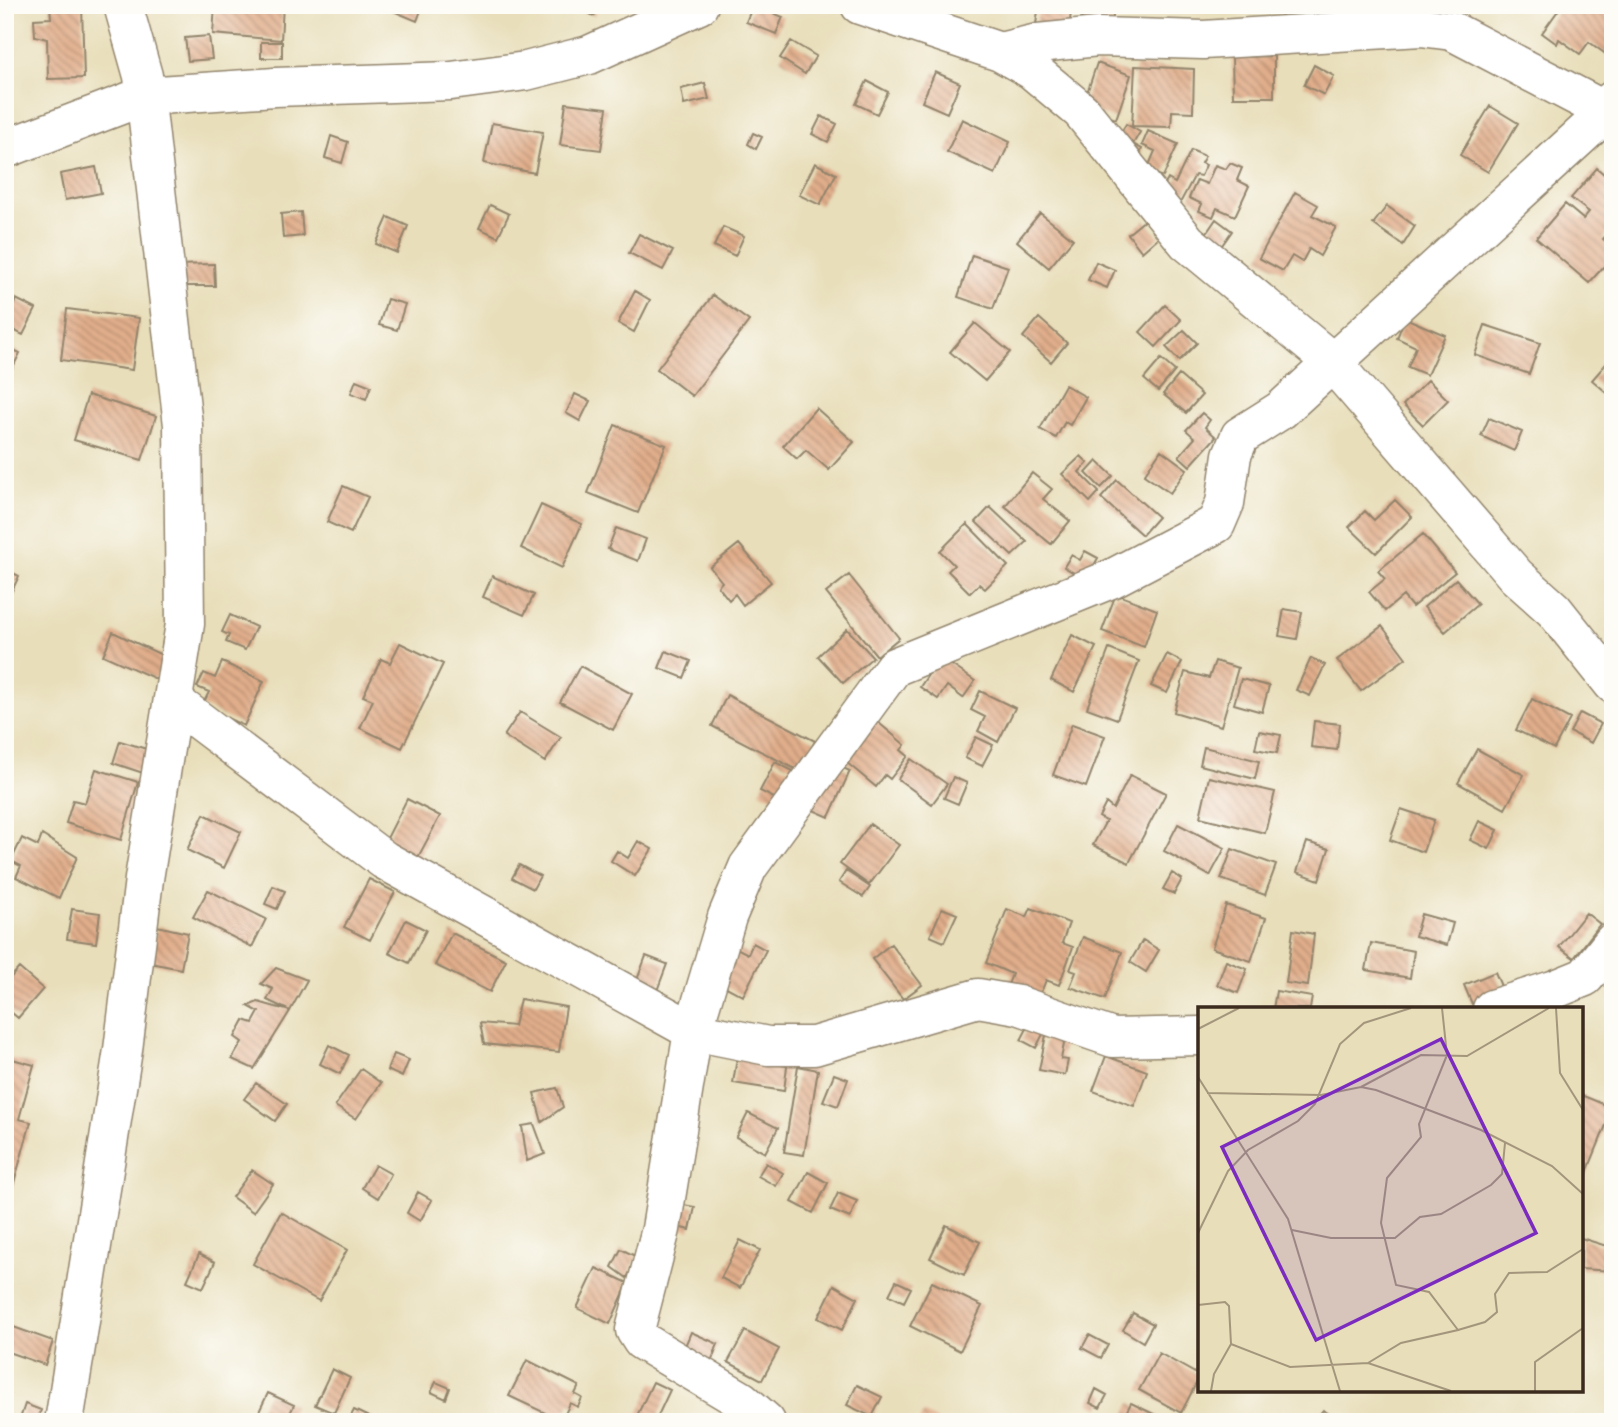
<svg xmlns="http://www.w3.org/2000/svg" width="1618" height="1427" viewBox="0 0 1618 1427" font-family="Pangolin,sans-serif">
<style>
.building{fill:url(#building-back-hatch)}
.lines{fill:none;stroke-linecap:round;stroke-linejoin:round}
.minor-casing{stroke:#92846c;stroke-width:41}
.minor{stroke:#fff;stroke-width:38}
.inset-road{fill:none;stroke:#a3967c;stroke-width:2}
.view{fill:#7b2cbf;fill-opacity:0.15;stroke:#7b2cbf;stroke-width:3.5}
.inset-edge{fill:none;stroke:#3b2a1e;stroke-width:3.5}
</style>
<defs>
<pattern id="building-back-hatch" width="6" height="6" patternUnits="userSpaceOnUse" patternTransform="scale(1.75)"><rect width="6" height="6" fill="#e1ae8b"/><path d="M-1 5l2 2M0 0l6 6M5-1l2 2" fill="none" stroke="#b88e71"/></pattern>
</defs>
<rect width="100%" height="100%" fill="#fdfcf7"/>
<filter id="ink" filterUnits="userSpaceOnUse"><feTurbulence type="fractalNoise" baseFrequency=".0143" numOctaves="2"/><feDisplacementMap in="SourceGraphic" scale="14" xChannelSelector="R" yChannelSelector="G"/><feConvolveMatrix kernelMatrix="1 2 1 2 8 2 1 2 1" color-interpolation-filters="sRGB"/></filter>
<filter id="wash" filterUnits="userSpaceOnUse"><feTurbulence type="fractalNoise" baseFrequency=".00686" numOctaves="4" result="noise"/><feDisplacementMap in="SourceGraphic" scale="28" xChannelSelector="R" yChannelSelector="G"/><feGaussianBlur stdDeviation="1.57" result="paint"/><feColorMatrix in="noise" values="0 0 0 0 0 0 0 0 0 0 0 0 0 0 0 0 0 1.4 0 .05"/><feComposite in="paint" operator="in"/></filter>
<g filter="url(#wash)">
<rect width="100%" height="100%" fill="#e8deba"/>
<g id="blocks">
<path class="building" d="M74 5H82L84 78 48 79 47 39 35 36 34 19 51 18 50 6Z
M215 5H283L281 40 213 34Z
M379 5H423L417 21Z
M573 5H599L594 16Z
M753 5 783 17 776 34 746 22Z
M1039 5H1072L1069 28 1036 24Z
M1082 5H1113V29L1082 28Z
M1562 5H1613L1609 20 1613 22V48L1607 55 1589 42 1580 54 1559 39 1557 44 1542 33Z
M209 36 212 59 188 61 185 38Z
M791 41 816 56 805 74 780 58Z
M261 42H282V58H261Z
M1274 56V97H1233L1232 57Z
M1097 63 1131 75 1116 119 1082 108Z
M1314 65 1334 76 1324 95 1304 85Z
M1135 66 1194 69 1193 112 1172 111 1171 127 1132 126Z
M935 72 960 83 947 113 922 102Z
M867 81 888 92 877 114 856 104Z
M705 83 709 99 684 105 681 89Z
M566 103 607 108 601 150 560 145Z
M1490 106 1518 123 1488 172 1460 155Z
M821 116 837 124 828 142 812 134Z
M962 119 1010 142 995 174 947 152Z
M492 123 543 132 535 173 484 163Z
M1126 124 1140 132 1133 144 1142 149 1138 158 1114 144Z
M1148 131 1178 144 1163 177 1147 170 1155 151 1142 145Z
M753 133 762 137 756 149 748 144Z
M331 136 348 142 342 163 325 158Z
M1191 150 1205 156 1201 163 1206 165 1201 176 1195 175 1179 205 1159 195 1168 179 1175 183Z
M815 163 836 174 820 205 799 195Z
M1230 163 1242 168 1237 180 1249 186 1235 216 1217 208 1213 217 1199 211 1202 204 1189 198 1197 180 1207 184 1215 165 1226 169Z
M96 167 101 193 65 200 60 174Z
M1597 168 1613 182V228L1603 239 1613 248V256L1589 283 1536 238 1565 204 1583 219 1589 212 1571 198Z
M1295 192 1318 205 1312 215 1336 227 1320 256 1309 249 1302 262 1292 256 1283 271 1259 258Z
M490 205 509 214 498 237 479 228Z
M1387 206 1415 226 1403 245 1373 224Z
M301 212 303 236 283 238 281 214Z
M1040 213 1073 239 1049 268 1017 241Z
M388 217 408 226 397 253 376 244Z
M1216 219 1232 231 1215 255 1199 244Z
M1145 220 1159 237 1142 252 1128 234Z
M723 227 744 236 735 256 714 246Z
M639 234 673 251 663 270 629 253Z
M972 255 1008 267 993 309 958 297Z
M1096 262 1115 270 1107 288 1088 280Z
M214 264 215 286H174L173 265Z
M635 291 650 300 634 332 618 323Z
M713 295 749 321 692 396 657 369Z
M16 299 36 309 23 335 5 326Z
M387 299 405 304 397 330 379 325Z
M1165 305 1181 320 1156 347 1140 332Z
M67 309 139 318 132 370 61 360Z
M1039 318 1067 343 1051 362 1023 337Z
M1405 318 1445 335 1427 375 1408 367 1416 347 1397 338Z
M975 323 1010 352 985 381 950 352Z
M1485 325 1540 343 1529 374 1475 355Z
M1184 330 1197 343 1179 361 1166 347Z
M5 346 20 353 5 383Z
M1613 356V398L1592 380Z
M1161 359 1175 371 1158 391 1144 379Z
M1179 375 1202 395 1186 413 1163 394Z
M356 380 371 386 366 399 351 393Z
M1428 380 1448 400 1423 425 1403 405Z
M1065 385 1086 397 1070 425 1065 422 1056 438 1040 429Z
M575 394 590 401 580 421 566 413Z
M88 395 156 416 142 460 74 440Z
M816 408 854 442 829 470 806 450 797 459 783 446Z
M1202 413 1210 420 1205 427 1216 437 1190 466 1179 456 1195 438 1186 430Z
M1489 418 1522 432 1514 451 1481 436Z
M615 425 666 445 638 513 588 493Z
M1161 450 1187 469 1170 493 1144 475Z
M1081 456 1088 463 1079 472 1099 492 1090 502 1062 474Z
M1097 461 1113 476 1101 488 1086 473Z
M1032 473 1052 489 1043 499 1070 521 1051 544 1005 506Z
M1117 480 1158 517 1142 535 1101 498Z
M343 486 368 497 351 533 327 522Z
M1395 500 1412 517 1376 553 1349 527 1365 511 1374 520Z
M541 505 582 524 562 568 521 548Z
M990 507 1027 542 1012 556 976 522Z
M967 524 1008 566 985 589 979 584 970 593 948 571 954 565 940 551Z
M616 528 646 539 638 561 608 549Z
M1423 534 1455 572 1412 607 1403 596 1385 611 1369 592 1385 579 1378 571Z
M739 544 771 582 743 605 735 594 729 600 718 586 722 582 710 567Z
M1085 551 1098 558 1086 580 1064 567 1071 555 1080 560Z
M5 569 19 576 11 593 5 590Z
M849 575 899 638 877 656 826 593Z
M492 576 534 595 524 615 483 597Z
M1456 579 1478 604 1445 632 1424 607Z
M1116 594 1157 610 1144 647 1102 631Z
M1284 609 1302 612 1297 639 1279 636Z
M230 615 256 627 245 650 226 642 229 635 222 632Z
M1382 626 1406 658 1361 691 1337 660Z
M847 629 873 657 843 683 818 656Z
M113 632 166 657 156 679 103 655Z
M1072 635 1096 647 1074 692 1051 680Z
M400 643 443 664 402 748 360 728 373 700 363 696 381 659 390 663Z
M1109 649 1139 661 1117 719 1087 708Z
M666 651 691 661 684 678 659 668Z
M1167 654 1182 662 1167 693 1151 686Z
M940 657 975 681 963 698 947 686 938 699 920 687Z
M1311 658 1325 665 1310 696 1296 690Z
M1215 661 1238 668 1221 726 1174 712 1185 672 1209 678Z
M222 662 264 681 244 726 202 706 209 692 197 687 204 673 215 678Z
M580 666 632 694 613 730 560 702Z
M1241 679 1269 686 1262 712 1234 704Z
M980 691 1015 708 998 742 978 731 985 717 971 710Z
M727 695 815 741 799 771 712 726Z
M1532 699 1570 719 1554 749 1516 730Z
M520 712 561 737 545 762 504 736Z
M1580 713 1601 724 1591 743 1570 732Z
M873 718 905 745 901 750 908 756 890 779 885 775 876 787 840 757Z
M1314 721 1340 724 1337 750 1311 747Z
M1072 724 1105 736 1086 787 1053 775Z
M1259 731 1281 735 1277 753 1255 749Z
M976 737 993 745 982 766 965 758Z
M120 741 153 751 146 774 113 763Z
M1204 747 1259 761 1255 779 1200 765Z
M1477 749 1524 775 1505 809 1458 783Z
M911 759 947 784 932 804 898 779Z
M775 762 793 771 778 800 760 791Z
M836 765 850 771 829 817 811 809Z
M96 769 138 782 121 840 66 823 73 800 85 803Z
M1130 775 1166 793 1129 863 1093 845 1106 821 1099 817 1106 803 1113 809Z
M953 777 967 783 958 804 944 798Z
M1209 777 1275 792 1265 833 1200 817Z
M407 799 440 816 415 863 383 846Z
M1401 809 1434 820 1423 852 1390 840Z
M204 814 241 832 224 868 187 850Z
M1479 821 1498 830 1489 849 1470 840Z
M870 824 899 845 869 885 840 864Z
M1178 824 1225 848 1210 876 1164 851Z
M42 835 77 857 59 898 16 877 21 866 11 861 22 838 38 846Z
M638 841 652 849 635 876 611 861 617 851 628 858Z
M1307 842 1329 849 1319 880 1297 872Z
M1232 849 1276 865 1265 895 1221 879Z
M519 865 540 876 533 889 512 878Z
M846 871 870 887 863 897 839 882Z
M1172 873 1182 879 1174 894 1163 889Z
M369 879 395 892 370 940 344 927Z
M273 886 285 891 277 909 265 904Z
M208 890 266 919 252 947 193 917Z
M1226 905 1266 918 1251 961 1212 948Z
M942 908 957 914 944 942 930 936Z
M1031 908 1069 923 1062 943 1073 947 1059 985 1046 980 1037 1002 1006 990 1012 974 986 963 1007 909 1027 917Z
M72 909 100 913 96 943 67 939Z
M1586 913 1600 924 1574 958 1559 947Z
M1421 914 1453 923 1447 945 1415 936Z
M406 920 426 930 409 963 389 953Z
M157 926 188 933 181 969 150 963Z
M1293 930 1314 934 1308 986 1286 983Z
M452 933 506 960 490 992 435 965Z
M1083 937 1122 952 1105 999 1070 987 1076 972 1070 970Z
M1143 940 1159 950 1146 972 1130 962Z
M753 943 766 950 743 996 715 981 733 946 748 954Z
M1371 943 1414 951 1410 978 1366 970Z
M891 944 922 985 903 999 872 959Z
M646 956 667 964 655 996 634 988Z
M1226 961 1247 969 1238 993 1217 985Z
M19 968 43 989 18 1018 5 1007V984Z
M276 968 307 980 290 1011 267 1000 273 989 261 984Z
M1495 972 1503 991 1472 1004 1464 985Z
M1276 991 1312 997 1310 1009H1273Z
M520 999 566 1007 559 1052 484 1044 480 1023 514 1026Z
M258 1002 290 1011 254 1069 232 1059 242 1042 235 1037 244 1020 253 1023 259 1012 248 1006Z
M1032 1019 1047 1026 1036 1048 1021 1040Z
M1047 1030 1066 1034 1061 1059 1068 1060 1065 1075 1039 1070Z
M329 1045 349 1055 340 1074 320 1064Z
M394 1054 409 1060 402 1077 387 1070Z
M1106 1056 1147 1071 1134 1106 1093 1091Z
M5 1057 34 1065 19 1119 31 1122 6 1211Z
M737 1058 787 1066 784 1091 733 1083Z
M798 1066 818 1070 804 1155 784 1152Z
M361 1069 381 1083 356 1119 335 1106Z
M834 1074 848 1079 838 1106 823 1101Z
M256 1083 287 1104 275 1121 244 1099Z
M557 1088 563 1107 542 1122 534 1093Z
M1581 1095 1613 1108 1585 1177 1581 1176Z
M748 1113 778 1128 765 1153 736 1137Z
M534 1124 545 1154 527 1161 522 1126Z
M766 1163 783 1173 776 1186 758 1176Z
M375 1165 391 1174 378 1198 362 1188Z
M252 1170 273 1184 253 1212 232 1197Z
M808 1172 828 1183 813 1213 792 1202Z
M418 1192 432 1200 420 1221 407 1213Z
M838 1193 857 1201 850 1218 830 1210Z
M672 1203 695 1207 690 1230 668 1225Z
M281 1212 347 1250 319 1301 253 1264Z
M946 1225 980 1242 964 1275 930 1258Z
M1581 1238 1613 1248V1271L1581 1269Z
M740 1240 760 1250 740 1288 721 1278Z
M621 1249 637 1257 627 1278 612 1267Z
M199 1254 215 1262 203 1288 187 1281Z
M596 1268 628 1283 610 1324 577 1308Z
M896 1281 911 1288 904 1302 889 1295Z
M932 1282 982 1306 960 1351 910 1326Z
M834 1285 858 1298 842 1330 818 1318Z
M1133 1313 1153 1324 1143 1342 1123 1330Z
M5 1324 53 1341 45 1365 5 1351Z
M745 1331 779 1349 762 1380 728 1362Z
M691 1332 718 1344 710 1364 682 1353Z
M1089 1335 1108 1345 1101 1358 1082 1348Z
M1159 1353 1200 1376 1181 1413 1139 1390Z
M527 1360 579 1386 575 1394 582 1398 578 1407 570 1403 562 1421 509 1396Z
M332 1369 350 1378 334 1413 315 1405Z
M436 1382 450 1388 446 1399 431 1392Z
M653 1382 670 1390 655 1422H634Z
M857 1385 882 1397 872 1417 847 1405Z
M1096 1389 1107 1395 1100 1408 1090 1403Z
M268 1393 294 1405 286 1422H254Z
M1131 1403 1170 1422H1121Z
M25 1404 41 1410 37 1422H19Z
M354 1410 379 1422H348Z
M1323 1410 1338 1419 1336 1422H1313Z
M923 1413 940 1422H919Z"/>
</g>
</g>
<g filter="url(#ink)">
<use href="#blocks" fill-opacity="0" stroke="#92846c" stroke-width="2"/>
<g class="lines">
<g class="minor-casing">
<path id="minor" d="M860 5 1000 52 1032 70 1081 111 1187 242 1331 361 1516 576 1554 610 1613 684
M1000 52 1038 43 1098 37 1203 40 1421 27 1452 31 1613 115
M5 149 144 96 275 87 451 81 526 71 589 55 699 5
M173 701 384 860 693 1031 768 1046H814L978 998 1018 1005 1113 1038 1200 1036
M1492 1009 1553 990 1585 977 1613 942
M64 1422 123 1050 144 879 185 624 183 425 143 76 123 5
M766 1422 741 1400 642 1341 635 1330 661 1229 693 1031 727 917 748 867 894 667 1111 579 1216 524 1225 503 1232 455 1240 436 1281 410 1608 111 1613 100"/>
</g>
<use href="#minor" class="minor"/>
</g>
</g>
<g transform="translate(1198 1007)">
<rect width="385" height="385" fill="#e8deba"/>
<path class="inset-road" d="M358 1 362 66 385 103M0 22 41 1M0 70 90 212 142 384M163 80 223 48 269 49 351 1M9 86 123 88 163 80 178 83 283 123 354 159 385 187M94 223 133 231H197L222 210 243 207 293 178 304 167 307 136M0 226 30 164 50 143 100 114 117 97 142 37 166 16 213 1M0 298 27 295 31 299 33 337 16 367 13 384M260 323 287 315 299 305 297 287 311 266 349 265 385 242M33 337 92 360 170 356 253 384M170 356 203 336 260 323 231 285 198 278 183 216 189 171 223 130 221 117 249 48 244 1M337 384V355L385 321"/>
<path class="view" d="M243 32 338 226 118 333 24 140Z"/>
<rect width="385" height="385" class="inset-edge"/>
</g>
<rect width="1618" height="1427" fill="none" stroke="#fdfcf7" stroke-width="28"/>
</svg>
